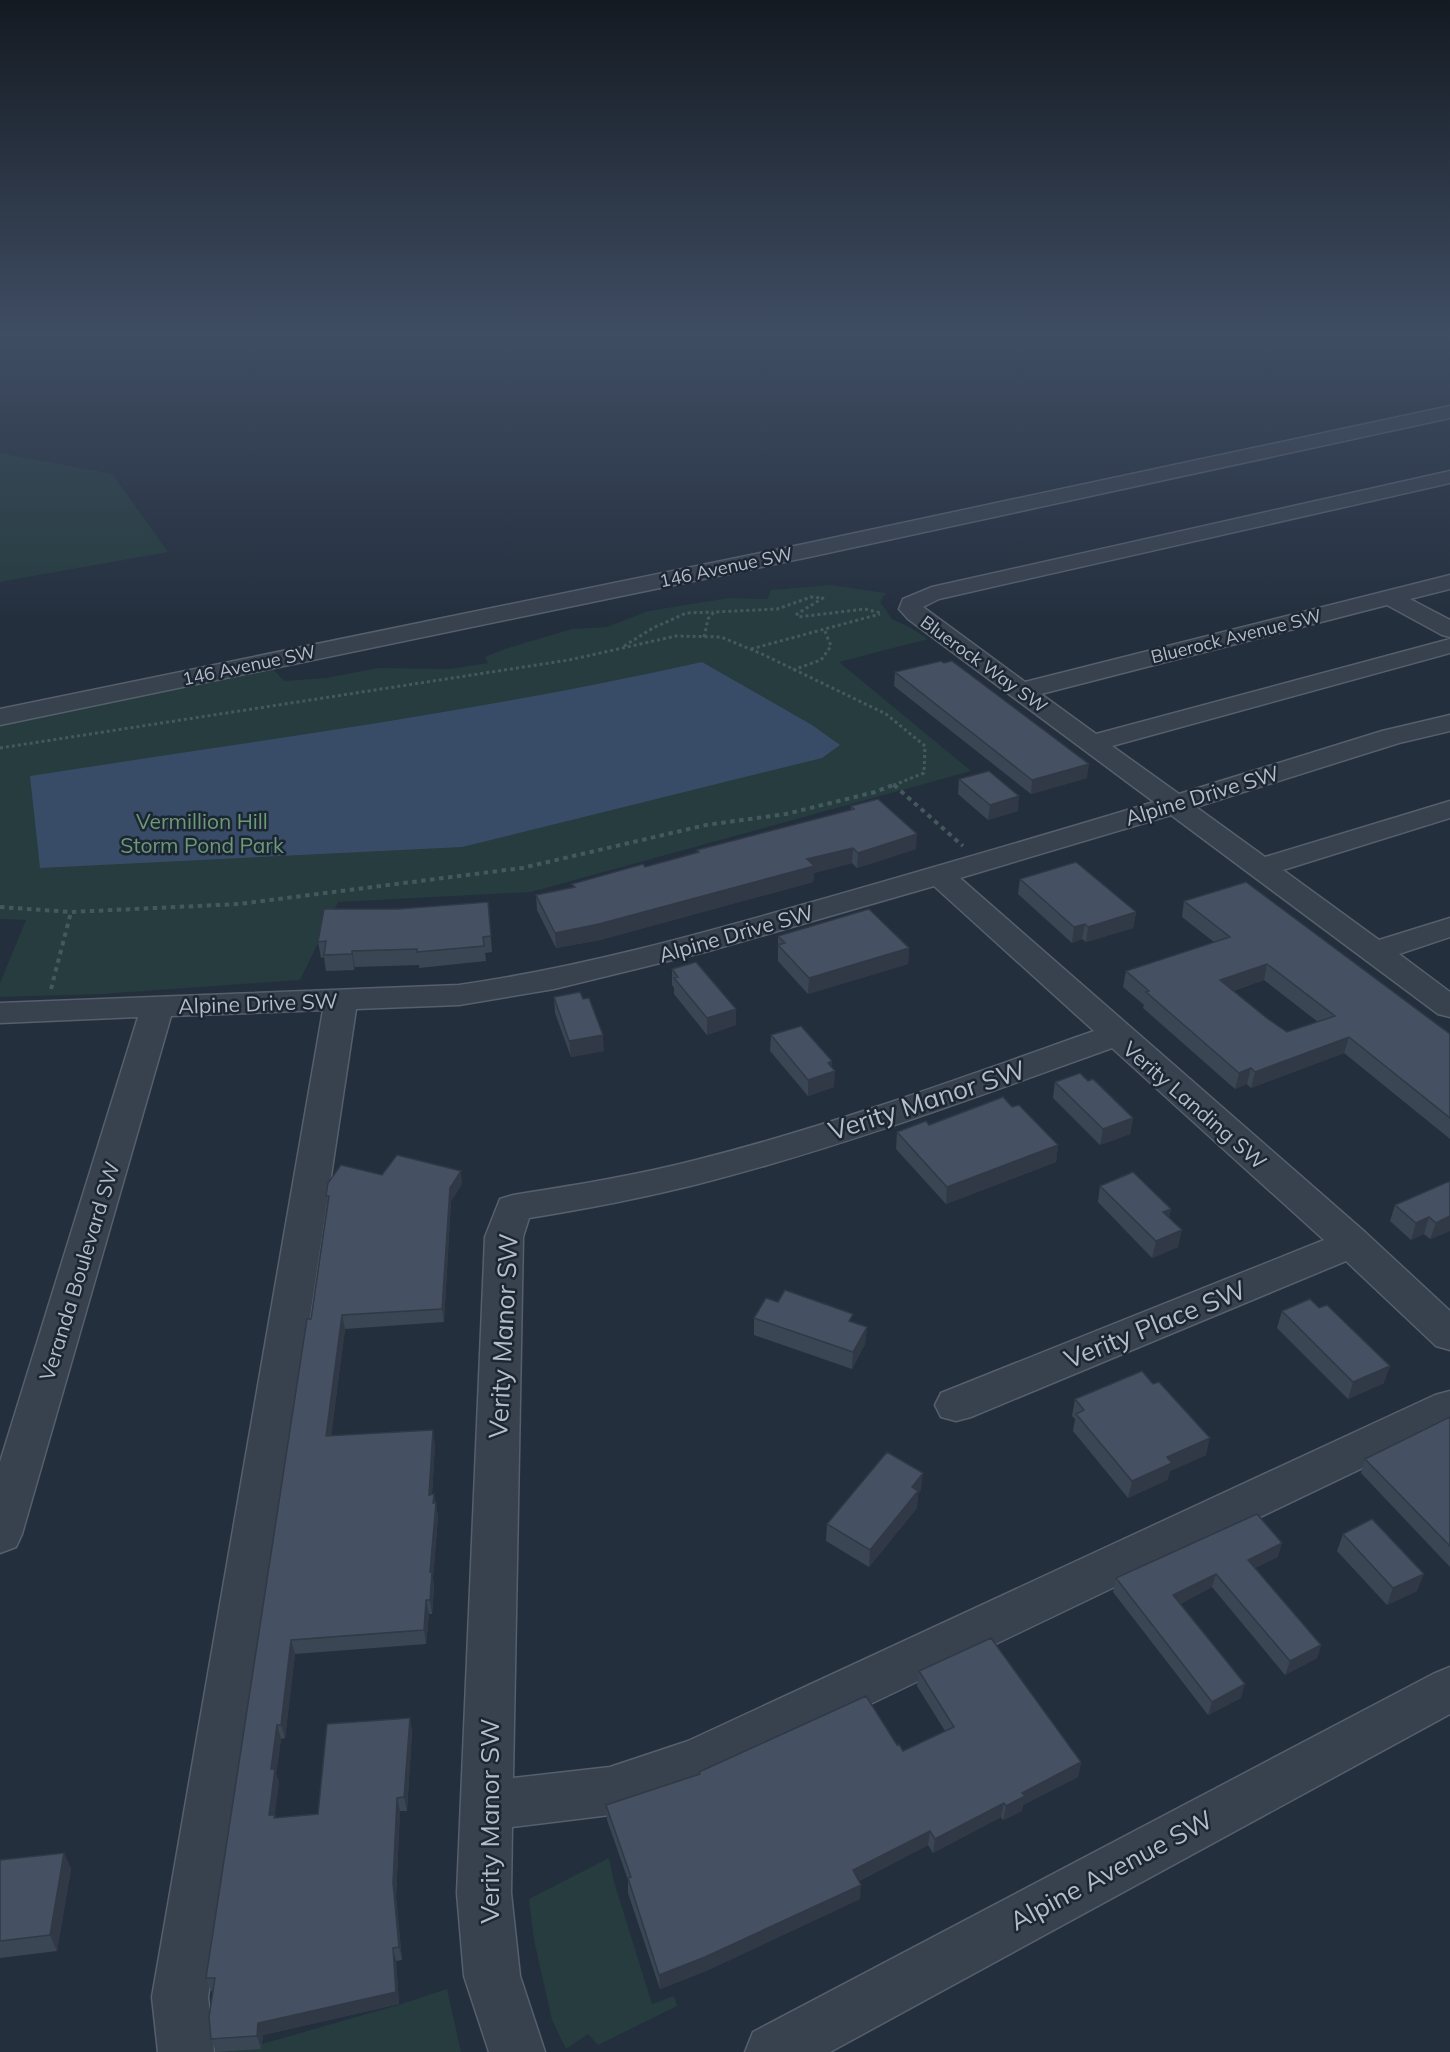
<svg xmlns="http://www.w3.org/2000/svg" width="1450" height="2052" viewBox="0 0 1450 2052" font-family="Mulish,sans-serif">
<style>
.green{fill:#263c3f}
.water{fill:#394c67}
.lines{fill:none;stroke-linecap:round;stroke-linejoin:round}
.minor-casing{stroke:#565f6c;stroke-width:3}
.path-far1{stroke:#44595c;stroke-width:3;stroke-dasharray:3 3;stroke-linecap:butt}
.path{stroke:#44595c;stroke-width:4;stroke-dasharray:4.5 4.5;stroke-linecap:butt}
.minor{fill:#38414e;fill-rule:evenodd}
.wall{fill:#3b4654;fill-rule:evenodd}
.shaded-wall{fill:#303945}
.building{fill:#455162;stroke:#303945;stroke-width:1.5;fill-rule:evenodd}
.labels{text-anchor:middle;dominant-baseline:central;stroke-width:5;stroke-linejoin:round;paint-order:stroke}
.far-street-label{font-size:18px;fill:#b4bcc9;stroke:#1d2633}
.street-label{font-size:21px;fill:#b4bcc9;stroke:#1d2633}
.park-label{font-size:21px;fill:#6b9a76;stroke:#1d2633}
.near-street-label{font-size:26px;fill:#b4bcc9;stroke:#1d2633}
</style>
<rect width="100%" height="100%" fill="#242f3e"/>
<path class="green" d="M0 453 112 474 168 552 0 582Z
M830 585 886 593 880 602 892 619 911 628 928 639 839 662 971 771 531 892 338 902 300 980 102 994 0 997V983L26 920 0 919V722L267 663 284 681 326 678 378 668 450 669 488 663 485 657 505 649 572 629 607 627 648 611 729 598 767 599 771 590Z
M609 1858 614 1882 652 2004 674 1996 677 2006 598 2045 588 2034 566 2049 552 2020 534 1940 529 1899Z
M447 1989 461 2052H210L255 2046 405 2003Z"/>
<path class="water" d="M702 662 812 725 840 745 822 758 462 847 40 868 30 776C254 741 480 712 702 662Z"/>
<g class="lines">
<g class="minor-casing">
<path id="minor" d="M1450 406V418L809 557 0 725V709L809 543Z
M1450 471V483L939 599 923 607 1025 682 1450 575V589L1410 599 1450 620V637L1442 635 1387 605 1041 694 1096 734 1450 639V653L1112 746 1179 794 1382 731 1450 715V731L1399 743 1196 807 1265 857 1450 801V818L1283 870 1379 940 1450 918V937L1399 954 1450 992V1017L1438 1014 1171 815 960 878 1366 1233 1450 1311V1350L1436 1346 1346 1261 971 1417 956 1421 941 1417 935 1405 941 1393 1324 1240 1112 1048C976 1097 839 1148 698 1184 642 1198 585 1209 529 1218L523 1237 513 1778 610 1767 688 1741 1435 1395 1450 1391V1426L716 1778 610 1815 512 1827 511 1893 520 1976 545 2052H489L464 1976 457 1893 485 1237 500 1199 513 1195C576 1185 639 1175 700 1159 834 1125 964 1077 1094 1031L934 886 705 952 554 989 459 1005 356 1009 208 1997 214 2052H158L152 1997 323 1010 171 1016 22 1534 16 1547 0 1553V1462L138 1017 0 1023V1003L459 985C578 968 693 936 809 903 924 870 1039 837 1154 802L908 619 899 609 903 599 932 587Z
M1450 1667V1714L830 2052H745L753 2032 1433 1674Z"/>
</g>
<path class="path-far1" d="M704 637 708 619 714 612 777 609 811 597 823 598 797 614 798 617 865 609 881 613
M624 646 653 628 686 613 713 612
M751 649 880 614
M793 670 821 660 831 646 824 629
M0 748 569 660 676 636 721 637 762 654 886 714 925 746 924 773 889 787
M894 785 896 787"/>
<path class="path" d="M894 785 963 846
M0 907 71 912 239 904 522 868 706 825 786 814 875 792 893 785
M51 989 71 912"/>
<use href="#minor" class="minor"/>
</g>
<path class="wall" d="M895 672 1087 778 1031 794 894 686Z
M959 779 1018 811 988 820 958 794Z
M851 806 916 849 857 868 852 863 814 873 813 882 600 940 556 948 537 910 536 895 573 887 572 884 645 867 697 853V850L851 810Z
M1020 879 1136 912 1133 928 1086 942 1082 939 1072 943 1018 894Z
M1184 901 1450 1034V1139L1344 1053 1251 1088 1247 1084 1235 1089 1143 1008 1144 1005 1123 987 1126 971 1214 942 1182 917ZM1264 980 1318 1022 1287 1032 1268 1019 1233 991Z
M488 902 492 952 485 953 486 961 419 968V965L355 967 354 970 326 971 324 957 321 958 318 942 398 909Z
M778 936 909 948 908 964 808 994 778 961Z
M672 969 736 1009V1025L707 1035 674 994V988L672 985Z
M554 997 604 1051 571 1057 555 1013Z
M771 1035 832 1068 834 1087 808 1096 770 1051Z
M1088 1081 1133 1118 1130 1134 1100 1145 1053 1098 1055 1082Z
M1012 1107 1058 1145 1056 1162 946 1204 896 1149 897 1132Z
M382 1175 462 1184 451 1201 444 1322 345 1329 331 1436 435 1444 432 1494H434L438 1517 433 1578 434 1586 432 1614H429L426 1644 295 1654 285 1738 281 1739 276 1774 279 1782 274 1815 276 1818 318 1814 410 1718 412 1732 407 1811H400L396 1897 402 1960 396 1961 399 2004 263 2035 261 2049 216 2052 211 2039 213 1991H211L206 1978 311 1319 327 1204 326 1196Z
M1450 1181V1231L1430 1239 1424 1234 1411 1240 1390 1221 1395 1205Z
M1100 1186 1171 1209 1169 1217 1178 1247 1152 1258 1098 1202Z
M778 1302 867 1327 865 1344 852 1369 754 1335V1318Z
M1282 1311 1384 1383 1348 1399 1277 1328Z
M1075 1399 1206 1455 1170 1471 1167 1480 1128 1498 1073 1431 1075 1419 1072 1416Z
M1450 1417V1567L1361 1473 1365 1459Z
M921 1490 918 1494 917 1508 869 1567 826 1541 827 1524Z
M1343 1534 1417 1591 1387 1605 1337 1551Z
M1278 1557 1255 1568 1321 1645 1317 1658 1285 1675 1212 1587 1180 1604 1241 1698 1208 1715 1113 1592 1116 1578Z
M919 1671 1081 1762 1078 1777 1023 1805 1022 1811 1003 1820 1001 1817 933 1853 928 1845 859 1881 860 1899 706 1971 660 1989 628 1893V1880L607 1820 606 1805 699 1774V1772L897 1745 903 1751 945 1731 917 1686Z
M64 1853 71 1869 57 1951 0 1958V1860Z"/>
<path class="shaded-wall" d="M1089 764 1087 778 1031 794 1032 780Z
M1019 796 1018 811 988 820 990 805Z
M917 834 916 849 857 868 858 853Z
M853 848 852 863 814 873 813 882 600 940 556 948 555 933 807 859Z
M1136 912 1133 928 1086 942 1088 927Z
M1085 924 1082 939 1072 943 1074 927Z
M909 948 908 964 808 994 809 978Z
M352 951 355 967 354 970 352 954Z
M1267 964 1264 980 1217 996 1220 980Z
M736 1009V1025L707 1035V1018Z
M603 1035 604 1051 571 1057 569 1041Z
M1349 1037 1344 1053 1251 1088 1255 1072Z
M832 1061V1072L835 1071 834 1087 808 1096V1080L828 1063Z
M1251 1068 1247 1084 1235 1089 1239 1073Z
M1133 1118 1130 1134 1100 1145 1103 1129Z
M1058 1145 1056 1162 946 1204 947 1187Z
M461 1171 462 1184 451 1201 444 1322 442 1309 450 1188Z
M1171 1209 1167 1226 1163 1212Z
M1450 1216V1231L1430 1239 1436 1223Z
M1429 1217 1424 1234 1411 1240 1416 1223Z
M1182 1230 1178 1247 1152 1258 1156 1241Z
M342 1315 345 1329 329 1450 326 1436Z
M867 1327 865 1344 852 1369 853 1352Z
M1390 1366 1384 1383 1348 1399 1353 1382Z
M433 1430 435 1444 431 1508 429 1495Z
M1210 1438 1206 1455 1170 1471 1167 1480 1128 1498 1132 1481 1167 1457Z
M923 1473 921 1490 918 1494 917 1508 869 1567 870 1550 912 1487Z
M434 1494 438 1517 433 1578 434 1586 432 1614 430 1600V1572Z
M1282 1543 1278 1557 1244 1573 1248 1560Z
M1216 1574 1212 1587 1169 1609 1173 1595Z
M1424 1574 1417 1591 1387 1605 1393 1588Z
M426 1600 429 1614 426 1644 424 1630Z
M291 1640 295 1654 285 1738 281 1725Z
M1321 1645 1317 1658 1285 1675 1290 1661Z
M1245 1684 1241 1698 1208 1715 1212 1702Z
M410 1718 412 1732 407 1811 404 1797Z
M277 1725 281 1739 276 1774 279 1782 273 1829 269 1815 271 1769Z
M1081 1762 1078 1777 1023 1805 1022 1811 1003 1820 1006 1806 1022 1793Z
M397 1798 400 1811 396 1897 402 1960 399 1947 393 1883Z
M1004 1803 1001 1817 933 1853 935 1839Z
M930 1831 928 1845 852 1884 853 1870Z
M64 1853 71 1869 57 1951 50 1935Z
M861 1885 860 1899 706 1971 660 1989 659 1975Z
M393 1948 396 1961 399 2004 263 2035 261 2049 257 2036 258 2023Z"/>
<path class="building" d="M941 661 944 663 952 661 1089 764 1032 780 895 672Z
M989 771 1019 796 990 805 959 779Z
M878 799 917 834 858 853 853 848 807 859 814 866 599 924 555 933 536 895 575 887 572 884 643 864 645 867 699 852 697 850 854 809 851 806Z
M1076 862 1136 912 1088 927 1085 924 1074 927 1020 879Z
M1246 882 1450 1034V1118L1349 1037 1255 1072 1251 1068 1239 1073 1146 992 1149 991 1126 971 1230 937 1184 901ZM1267 964 1335 1016 1287 1032 1268 1019 1220 980Z
M488 902 491 936 483 937 484 946 417 952V949L352 951V954L324 955 326 941 318 942 324 909H398Z
M869 909 909 948 809 978 778 945 785 943 778 936Z
M696 962 736 1009 707 1018 674 978 678 977 672 969Z
M580 992 583 999 589 998 603 1035 569 1041 554 997Z
M801 1026 832 1061 828 1063 835 1071 808 1080 771 1035Z
M1080 1073 1088 1081 1093 1079 1133 1118 1103 1129 1055 1082Z
M1003 1097 1012 1107 1019 1105 1058 1145 947 1187 897 1132 926 1121 929 1125Z
M397 1155 461 1171 450 1188 442 1309 342 1315 326 1436 433 1430 429 1495 434 1494 433 1503H436L430 1572H432L430 1600H426L424 1630 291 1640 281 1725H277L271 1769H275L269 1815H275L274 1818 318 1814 327 1724 410 1718 404 1797 397 1798 393 1883 399 1947 393 1948 396 1992 258 2023 257 2036 211 2039 209 2017 215 1978H206L307 1319H311L329 1196H326L328 1183 341 1165 382 1175Z
M1133 1172 1171 1209 1163 1212 1182 1230 1156 1241 1100 1186Z
M1450 1181V1216L1436 1223 1429 1217 1416 1223 1395 1205Z
M785 1290 853 1314 849 1321 867 1327 853 1352 754 1318 766 1298 778 1302Z
M1310 1299 1319 1308 1327 1305 1390 1366 1353 1382 1282 1311Z
M1142 1371 1153 1384 1159 1382 1210 1438 1167 1457 1172 1463 1132 1481 1076 1414 1084 1410 1075 1399Z
M1450 1417V1546L1365 1459Z
M887 1452 923 1473 912 1487 918 1491 870 1550 827 1524Z
M1257 1514 1282 1543 1248 1560 1321 1645 1290 1661 1216 1574 1173 1595 1245 1684 1212 1702 1116 1578Z
M1372 1519 1424 1574 1393 1588 1343 1534Z
M991 1638 1081 1762 1022 1793 1025 1796 1006 1806 1004 1803 935 1839 930 1831 853 1870 861 1885 705 1957 659 1975 628 1878 631 1877 606 1805 700 1774 699 1772 866 1696 897 1745 899 1744 903 1751 954 1727 919 1671Z
M64 1853 50 1935 0 1941V1860Z"/>
<linearGradient id="sky" x2="0" y2="1"><stop stop-color="#141a22"/><stop offset="0.54" stop-color="#3f4d63"/><stop offset="1" stop-color="#3f4d63" stop-opacity="0"/></linearGradient>
<rect width="1450" height="620" fill="url(#sky)"/>
<g class="labels">
<g class="far-street-label">
<text transform="translate(726 567) rotate(-12)">146 Avenue SW</text>
<text transform="translate(1236 636) rotate(-14)">Bluerock Avenue SW</text>
<text transform="translate(984 664) rotate(36)">Bluerock Way SW</text>
<text transform="translate(249 665) rotate(-12)">146 Avenue SW</text>
</g>
<g class="street-label">
<text transform="translate(1202 795) rotate(-17)">Alpine Drive SW</text>
<text transform="translate(736 933) rotate(-16)">Alpine Drive SW</text>
<text transform="translate(258 1003) rotate(-2)">Alpine Drive SW</text>
<text transform="translate(1195 1105) rotate(41)">Verity Landing SW</text>
<text transform="translate(79 1271) rotate(-73)">Veranda Boulevard SW</text>
</g>
<g class="park-label">
<text x="202" y="821">Vermillion Hill<tspan x="202" dy="24">Storm Pond Park</tspan></text>
</g>
<g class="near-street-label">
<text transform="translate(927 1100) rotate(-18)">Verity Manor SW</text>
<text transform="translate(1155 1324) rotate(-22)">Verity Place SW</text>
<text transform="translate(503 1336) rotate(-87)">Verity Manor SW</text>
<text transform="translate(489 1821) rotate(-90)">Verity Manor SW</text>
<text transform="translate(1111 1870) rotate(-28)">Alpine Avenue SW</text>
</g>
</g>
</svg>
